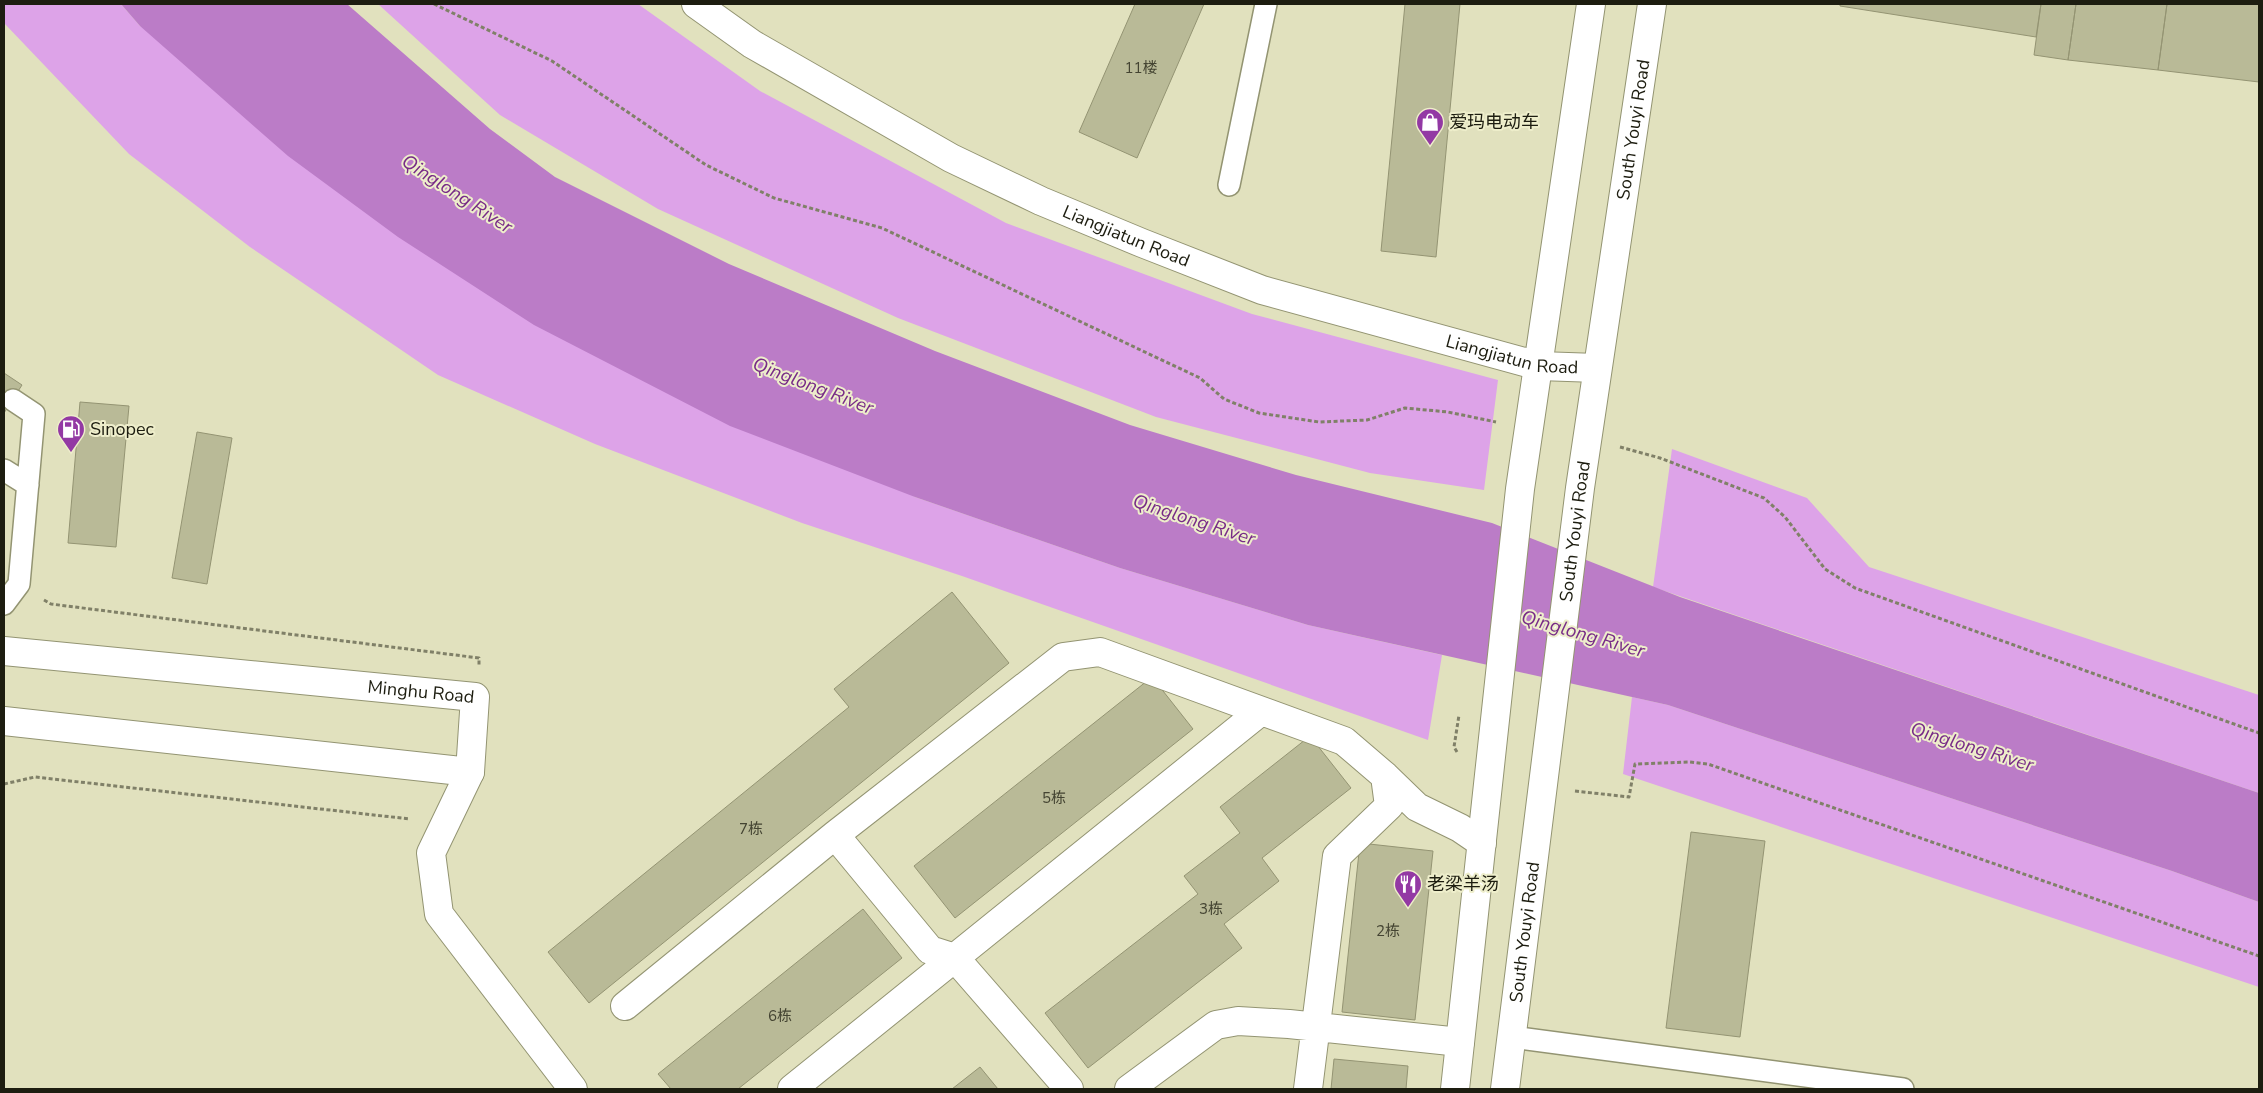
<svg xmlns="http://www.w3.org/2000/svg" width="2263" height="1093" viewBox="0 0 2263 1093" font-family="'Nunito Sans','Noto Sans SC',sans-serif">
<style>
.green{fill:#dda3e8}
.water{fill:#bb7cc7}
.building{fill:#b9ba97;stroke:#949473}
.lines{fill:none;stroke-linecap:round;stroke-linejoin:round}
.lane-casing{stroke:#939472;stroke-width:24}
.street-casing{stroke:#939472;stroke-width:30}
.secondary-casing{stroke:#939472;stroke-width:30}
.path{stroke:#808068;stroke-width:3;stroke-dasharray:4 2.5;stroke-linecap:butt}
.lane{stroke:#fff;stroke-width:21}
.street{stroke:#fff;stroke-width:28}
.secondary{stroke:#fff;stroke-width:28}
.labels{text-anchor:middle;dominant-baseline:central;stroke-width:4;stroke-linejoin:round;paint-order:stroke}
.number-label{font-size:15px;fill:#444432}
.poi-label{font-size:18px;fill:#1d1d10;stroke:#eeeecb;text-anchor:start}
.street-label{font-size:18px;fill:#1d1d10;stroke:#eeeecb}
.water-label{font-size:19px;font-style:italic;fill:#782c87;stroke:#eeeecb}
</style>
<rect width="100%" height="100%" fill="#e1e1be"/>
<path class="green" d="M4 4H121L140 26 915 497 1120 568 1308 625 1442 655 1428 740 962 576 802 523 595 444 438 375 250 247 129 154 4 23Z
M378 4H638L760 91 1006 223 1252 314 1498 380 1484 490 1370 473 1156 417 898 318 658 209 500 115Z
M1672 449 1807 498 1869 567 2259 695V793L1653 587Z
M1632 697 1668 705 2172 871 2259 902V987L1623 774Z"/>
<path class="water" d="M121 4H347L490 129 555 177 729 264 935 351 1130 425 1296 475 1492 523 1680 597 2259 793V902L2172 871 1668 705 1308 625 1120 568 915 497 730 426 534 325 398 237 288 156 140 26Z"/>
<path class="building" d="M1135 4H1204L1137 158 1079 132Z
M1405 4H1460L1436 257 1381 251Z
M1840 4H2041L2036 37 1840 6Z
M2041 4H2076L2068 60 2034 55Z
M2076 4H2167L2158 70 2068 60Z
M2167 4H2259V82L2158 70Z
M4 373 22 385 4 413Z
M80 402 129 406 116 547 68 543Z
M197 432 232 438 207 584 172 578Z
M952 592 1009 663 589 1003 548 952 849 707 834 689Z
M1152 677 1193 729 955 918 914 866Z
M1310 736 1351 788 1262 858 1279 881 1224 924 1242 948 1088 1068 1045 1013 1198 894 1184 876 1240 833 1220 807Z
M1691 832 1765 841 1740 1037 1666 1028Z
M1360 843 1433 851 1415 1020 1342 1012Z
M863 909 902 958 738 1089H671L658 1074Z
M1334 1059 1408 1066 1406 1089H1331Z
M980 1067 998 1089H952Z"/>
<g class="lines">
<g class="lane-casing">
<path id="lane" d="M1229 185 1266 4
M4 470 28 485
M4 604 19 584 34 414 13 400
M1512 1037 1903 1089"/>
</g>
<g class="street-casing">
<path id="street" d="M470 772 431 853 439 914 573 1089
M835 835 930 950 955 958 1069 1089
M625 1006 835 835 1063 657 1100 652 1344 741 1385 776 1417 807 1460 828 1482 843
M792 1089 1261 711
M1129 1089 1216 1025 1238 1021 1289 1024 1460 1042
M1308 1089 1337 856 1389 806 1385 776"/>
</g>
<g class="secondary-casing">
<g id="secondary">
<path id="s1" d="M696 4 752 44 951 158 1041 201 1142 243 1262 290 1539 366 1597 368"/>
<path id="s2" d="M4 651 475 697 470 772 4 721"/>
<path d="M1455 1089 1520 489 1591 4"/>
<path id="s3" d="M1505 1089 1580 488 1652 4"/>
</g>
</g>
<path class="path" d="M434 4 552 61 706 165 774 198 882 228 1200 378 1224 399 1259 413 1319 422 1367 420 1405 408 1448 412 1496 422
M1620 447 1660 458 1764 498 1785 517 1825 569 1855 588 2259 733
M44 600 51 604 479 658V665
M1457 752 1454 747 1459 715
M4 784 35 777 410 819
M1575 791 1629 797 1635 764 1690 762 1708 764 2259 956"/>
<use href="#lane" class="lane"/>
<use href="#street" class="street"/>
<use href="#secondary" class="secondary"/>
</g>
<defs>
<g id="shop-pin" transform="scale(1.4375)"><path d="M0 17L-7.5 6A9.5 9.5 0 1 1 7.5 6Z" fill="#9339a4" stroke="#eeeecb"/><path d="M-5-2.5h2.3a2.7 3.5 0 0 1 5.4 0H5L5.5 6h-11ZM-1.5-2.5h3a1.5 2.3 0 0 0-3 0Z" fill="#fff"/></g>
<g id="fuel-pin" transform="scale(1.4375)"><path d="M0 17L-7.5 6A9.5 9.5 0 1 1 7.5 6Z" fill="#9339a4" stroke="#eeeecb"/><path d="M-5.5-6h7V0h2V4h1.3V-2.5L3-4.5l.8-.8L6-3V5H2.5V1h-1V6h-7ZM-4.2-4.7v3.2H.2V-4.7Z" fill="#fff"/></g>
<g id="restaurant-pin" transform="scale(1.4375)"><path d="M0 17L-7.5 6A9.5 9.5 0 1 1 7.5 6Z" fill="#9339a4" stroke="#eeeecb"/><path d="M-5-6h1v4h1v-4h1v4h1v-4h1v5L-1.5 .5V6h-2V.5L-5-1ZM5-6V6H3V1.5H1.5Q1.5-4 5-6Z" fill="#fff"/></g>
</defs>
<g fill-rule="evenodd">
<use href="#shop-pin" x="1430" y="122"/>
<use href="#fuel-pin" x="71" y="429"/>
<use href="#restaurant-pin" x="1408" y="884"/>
</g>
<g class="labels">
<g class="number-label">
<text x="1141" y="68">11楼</text>
<text x="1054" y="798">5栋</text>
<text x="751" y="829">7栋</text>
<text x="1211" y="909">3栋</text>
<text x="1388" y="931">2栋</text>
<text x="780" y="1016">6栋</text>
</g>
<g class="poi-label">
<text x="1449" y="122">爱玛电动车</text>
<text x="90" y="429">Sinopec</text>
<text x="1427" y="884">老梁羊汤</text>
</g>
<g class="street-label">
<text stroke="none"><textPath href="#s3" startOffset="968">South Youyi Road</textPath></text>
<text stroke="none"><textPath href="#s1" startOffset="490">Liangjiatun Road</textPath></text>
<text stroke="none"><textPath href="#s1" startOffset="895">Liangjiatun Road</textPath></text>
<text stroke="none"><textPath href="#s3" startOffset="562">South Youyi Road</textPath></text>
<text stroke="none"><textPath href="#s2" startOffset="419">Minghu Road</textPath></text>
<text stroke="none"><textPath href="#s3" startOffset="158">South Youyi Road</textPath></text>
</g>
<g class="water-label">
<text transform="translate(457 194) rotate(33)">Qinglong River</text>
<text transform="translate(813 386) rotate(21)">Qinglong River</text>
<text transform="translate(1194 520) rotate(18)">Qinglong River</text>
<text transform="translate(1583 634) rotate(16)">Qinglong River</text>
<text transform="translate(1972 747) rotate(17)">Qinglong River</text>
</g>
</g>
<rect width="2263" height="1093" fill="none" stroke="#1d1d10" stroke-width="10"/>
</svg>
